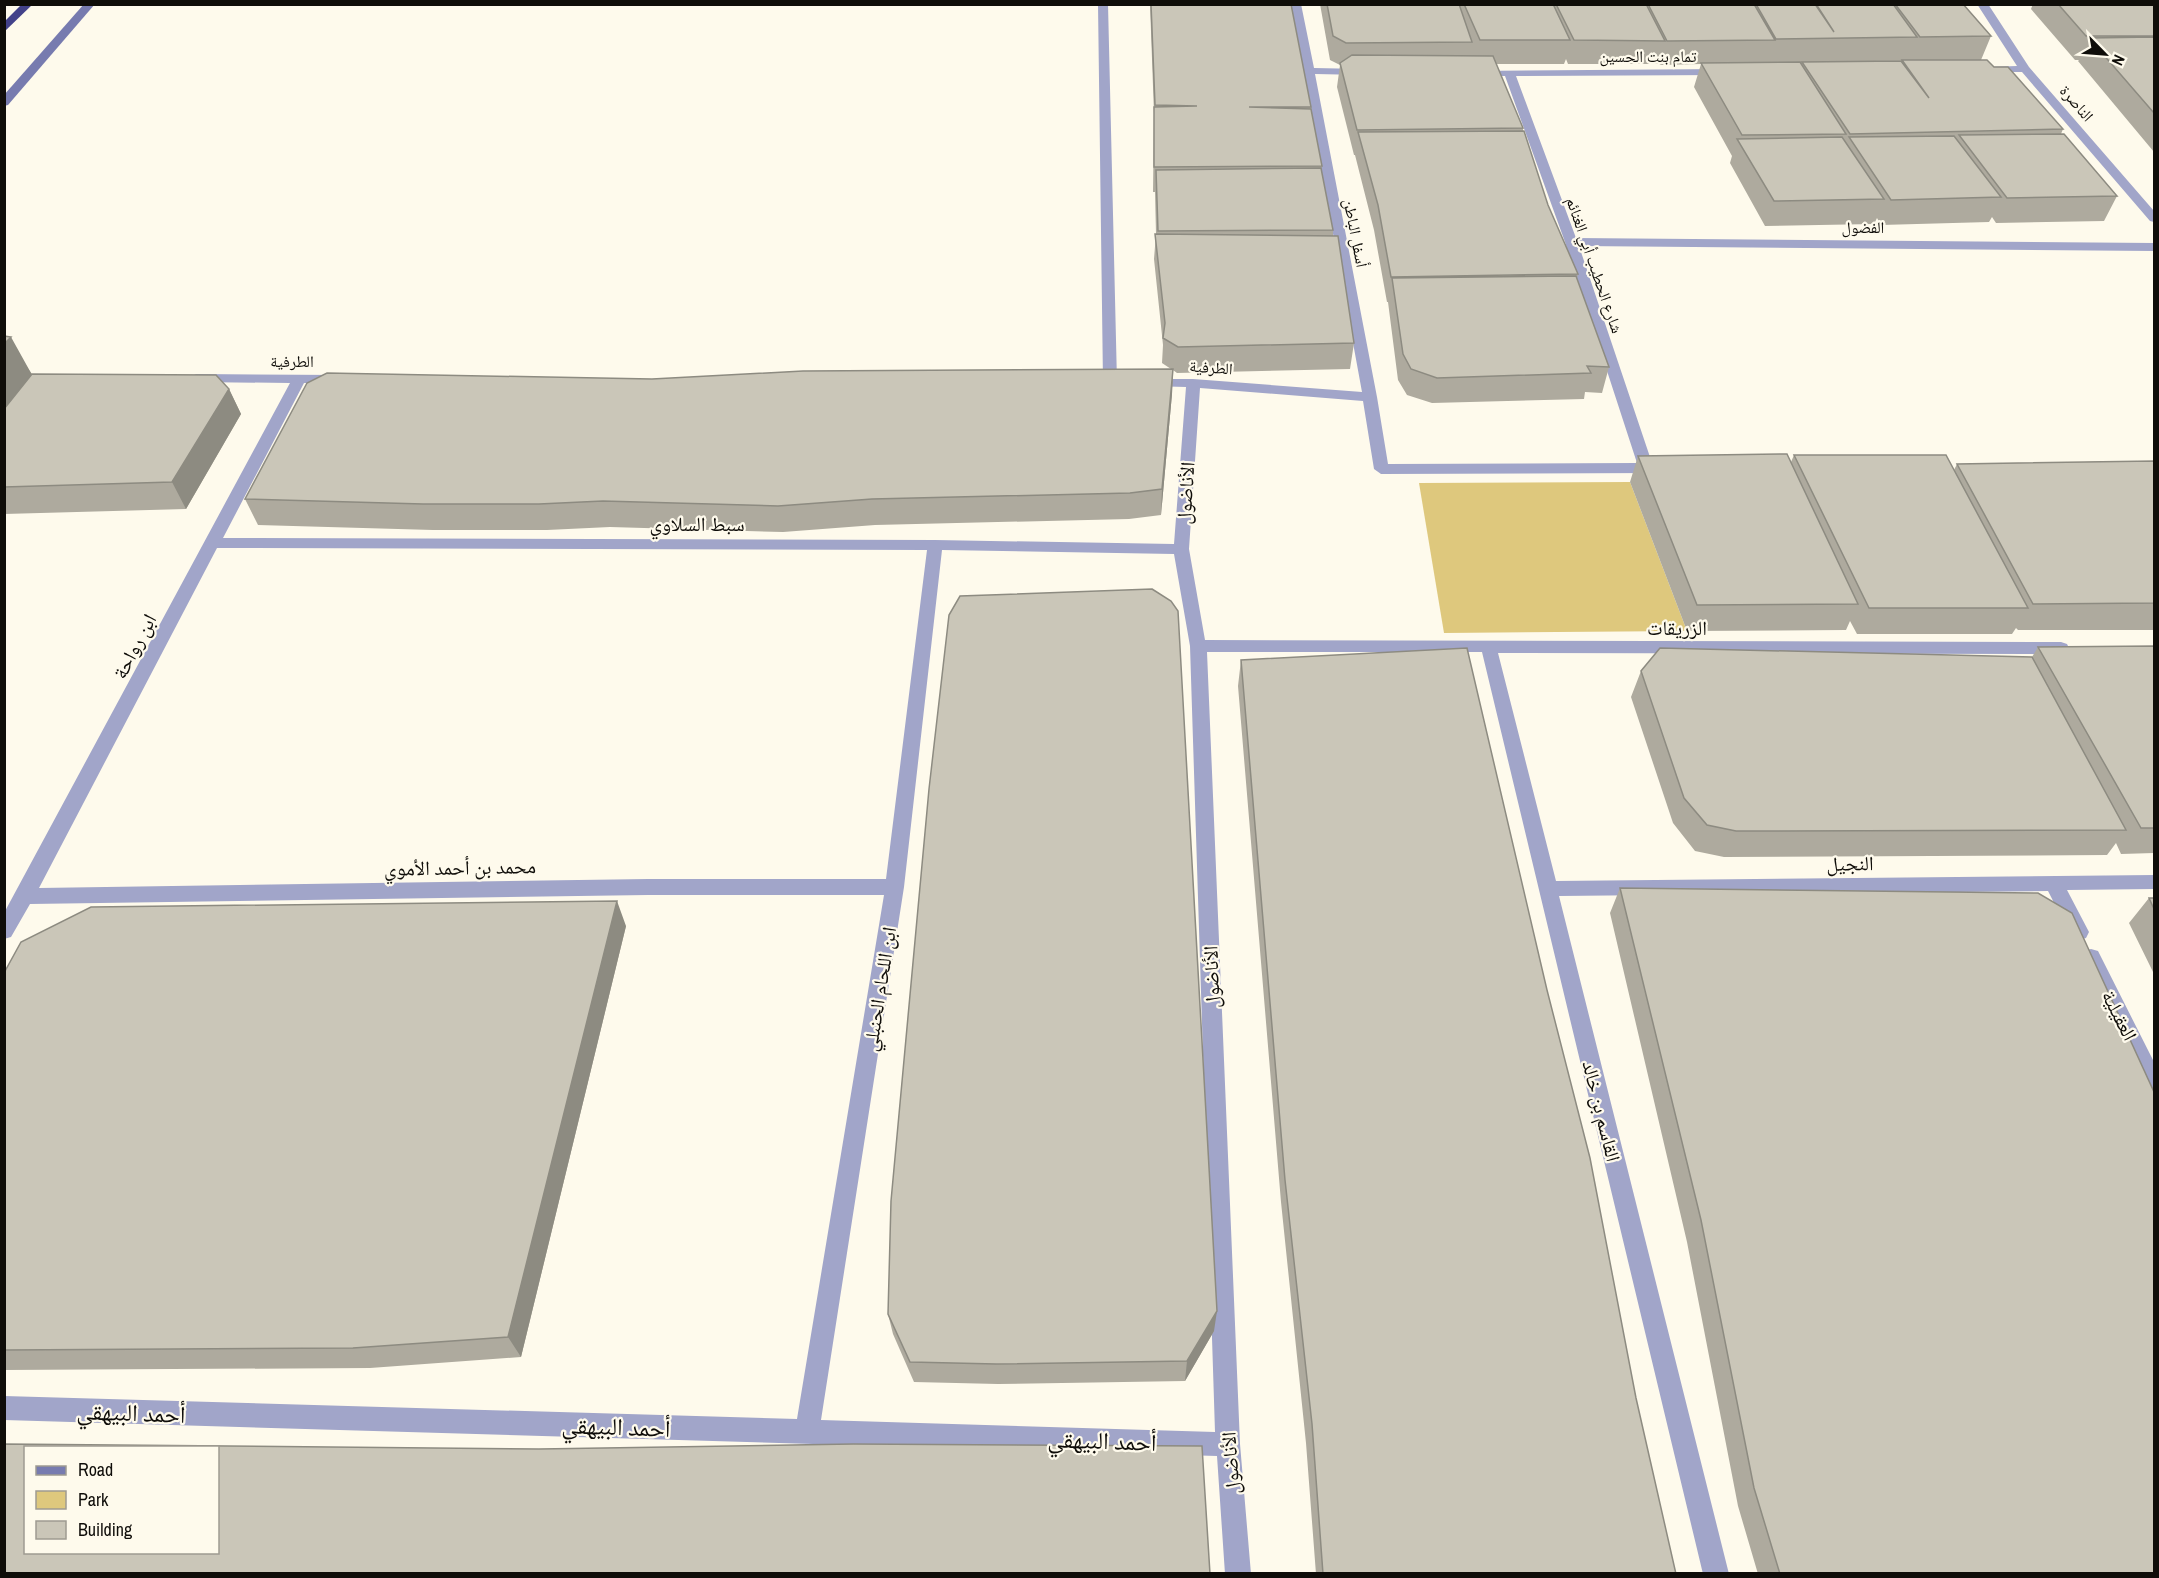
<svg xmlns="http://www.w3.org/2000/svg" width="2159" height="1578" viewBox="0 0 2159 1578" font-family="'Archivo Narrow','Noto Naskh Arabic',sans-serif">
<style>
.green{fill:#dec87d}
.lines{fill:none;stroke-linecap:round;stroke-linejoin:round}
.street{fill:#a1a5c9;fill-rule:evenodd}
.secondary{fill:#777baf;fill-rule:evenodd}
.highway{fill:#434289;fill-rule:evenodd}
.wall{fill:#aeaa9e;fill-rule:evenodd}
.shaded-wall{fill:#8d8b81}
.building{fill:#cac6b8;stroke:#8d8b81;stroke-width:1.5;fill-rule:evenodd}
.labels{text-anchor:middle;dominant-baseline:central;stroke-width:4.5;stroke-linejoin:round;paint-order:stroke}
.far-street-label{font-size:16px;fill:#0f0d09;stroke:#fefaec}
.street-label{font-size:20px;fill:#0f0d09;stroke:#fefaec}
.near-street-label{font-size:24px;fill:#0f0d09;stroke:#fefaec}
</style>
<rect width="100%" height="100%" fill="#fefaec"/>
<path class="green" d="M1630 482 1687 631 1444 633 1419 483Z"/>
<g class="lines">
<path class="street" d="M1098 4H1108L1117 382 1110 386 1103 382Z
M1291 4H1301L1314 68 1363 69 1369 72 1363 75 1315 74 1377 397 1388 464 1637 463 1565 242 1505 76H1478L1472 73 1474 71 1723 69 1729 72 1723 75 1516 76 1576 238 2154 243V251L1579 246 1652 463 1663 465 1665 468 1658 473 1381 474 1374 469 1363 401 1200 388 1189 549 1205 640 2061 642 2067 644 2069 648 2067 652 2061 654 1498 653 1556 881 2154 875V889L2067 890 2089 932 2086 938 2079 940 2072 938 2048 891 1559 896 1729 1574H1703L1482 652H1207L1240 1444 1251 1574H1225L1217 1456 4 1420V1396L797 1419 884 895H648L30 904 11 937 4 939V913L290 383 196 382 189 378 196 374 340 375 347 379 340 383H304L223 538 935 540 1174 544 1186 387 1150 386 1145 385 1143 382 1145 379H1193L1362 392ZM217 548 927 550 886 879H648L39 888ZM942 550 1174 554 1190 646 1215 1432 821 1420 904 887Z
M1977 4H1988L2029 67 2154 211V222L2150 221 2022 72H1984V68L1988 67 2017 66Z
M2091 949 2098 951 2154 1062V1091L2147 1088 2081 957 2084 951Z"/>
<path class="secondary" d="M84 4H95L8 105 4 106V95Z"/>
<path class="highway" d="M22 4H33L4 32V22Z"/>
</g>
<path class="wall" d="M1150 4H1291L1311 107 1322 166 1321 172 1333 230V236L1354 343 1350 369 1177 373 1173 370 1172 394 1161 515 1129 519 875 525 783 532 610 527 547 530H433L258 525 245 499 652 379 1171 369 1162 363 1163 345 1154 259 1156 234 1155 192H1153L1154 114Z
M1320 4H1963L1991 36 1981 60 1994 67 2063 129 2061 134 2117 196 2104 221 1996 223 1992 217 1989 222 1881 225 1877 218 1874 224 1765 226 1730 163 1732 156 1694 87 1701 64 1660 65 1659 62 1658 64H1568L1566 59 1564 64H1496L1523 128V131L1548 205 1578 274 1577 279 1609 367 1602 393 1585 392 1584 399 1432 403 1407 395 1398 380 1388 302H1387L1374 230 1355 155H1354L1337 87 1340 65 1330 60ZM1902 61 1901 62H1839Z
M2033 4H2154V152L2078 61 2079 60H2075L2031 9Z
M4 336 32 374 229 389 241 414 186 509 4 514Z
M1794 455 1954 470 1957 464 2154 461V630H2018L2016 628 2012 634H1857L1850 621 1846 630 1687 631 1630 482 1638 456 1791 462Z
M2154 646V853L2121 854 2116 843 2107 855 1724 857 1695 851 1673 823 1631 697 1641 671 2032 657 2038 647Z
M1241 660 1676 1574H1316L1306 1443 1281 1202 1238 686Z
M1620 888 2154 1574H1758L1738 1506 1687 1242 1610 913Z
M2149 898H2154V974L2129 923Z
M626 926 521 1357 370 1368 4 1370V973Z
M888 1314 1214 1331 1185 1381 998 1384 914 1382 893 1334Z"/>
<path class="shaded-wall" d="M11 337 46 400 4 455V344Z
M1173 369 1172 394 1161 515 1162 489Z
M229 389 241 414 186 509 172 482Z
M617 901 626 926 521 1357 508 1337Z
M1217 1311 1214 1331 1185 1381 1187 1361Z"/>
<path class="building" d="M1151 4H1291L1311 107H1249L1311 109 1322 166 1154 167V107L1197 106 1155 105Z
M1327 4H1459L1472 42 1346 43 1333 36Z
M1464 4H1553L1570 40H1480Z
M1556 4H1646L1665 41 1574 40Z
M1648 4H1754L1775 40 1667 41Z
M1756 4H1815L1834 32 1816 4H1893L1917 37 1776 39Z
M1895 4H1963L1991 36 1920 37Z
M2058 4H2154V36H2086Z
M2154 37V113L2089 38Z
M1352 55 1493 56 1523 128 1357 130 1340 63Z
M1902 60H1987L1994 67H2008L2063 129 1850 134 1802 62 1901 61 1929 98Z
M1800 62 1846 134 1742 135 1701 63Z
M1524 131 1548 205 1578 274 1391 277 1378 205 1358 132Z
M2064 134 2117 196 2007 198 1959 135Z
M1954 136 2001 197 1891 200 1849 137Z
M1842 137 1884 199 1774 201 1737 139Z
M1321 168 1333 230 1158 231 1156 170Z
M1155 234 1338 236 1354 343 1178 347 1163 338 1165 323Z
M1576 276 1609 367 1587 366 1591 373 1437 378 1411 369 1403 354 1392 278Z
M4 336 11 337 4 344Z
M1173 369 1162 489 1130 493 872 499 778 506 603 501 539 504H423L245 499 307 383 327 373 652 379 803 371Z
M32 374 216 375 229 389 172 482 4 487V409Z
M1787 454 1858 604 1697 605 1638 456Z
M1794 455H1946L2028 608H1869Z
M2154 461V603L2033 604 1957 464Z
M1152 589 1171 601 1178 611 1217 1311 1187 1361 996 1364 910 1362 888 1314 891 1201 929 789 949 615 960 596Z
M2154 646V828H2141L2038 647Z
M1467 648 1547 990 1590 1158 1636 1398 1676 1574H1323L1312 1424 1285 1180 1241 660Z
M1660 648 2032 657 2126 830 1736 831 1707 825 1684 798 1641 671Z
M1620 888 2038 893 2072 913 2154 1092V1574H1780L1754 1488 1701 1220Z
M2149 898H2154V909Z
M617 901 508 1337 353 1348 4 1350V973L21 942 91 907Z
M4 1444 539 1449 853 1444 1202 1446 1210 1574H4ZM26 1448H218V1552H26Z"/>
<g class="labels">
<g class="far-street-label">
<text x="1648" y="56">تمام بنت الحسين</text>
<text transform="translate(2077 103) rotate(49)">الناصرة</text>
<text x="1863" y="227">الفضول</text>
<text transform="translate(1356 233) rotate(79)">أسفل الباطن</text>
<text transform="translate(1595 265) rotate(71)">شارع الحطيب أبي الغنائم</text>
<text x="292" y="361">الطرفية</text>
<text transform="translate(1211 367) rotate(4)">الطرفية</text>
</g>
<g class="street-label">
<text transform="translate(1185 493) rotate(-86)">الأناضول</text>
<text x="697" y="523">سبط السلاوي</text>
<text x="1677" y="627">الزريقات</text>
<text transform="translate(134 646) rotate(-62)">ابن رواحة</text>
<text transform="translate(1850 863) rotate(-1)">النجيل</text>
<text transform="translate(460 867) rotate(-1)">محمد بن أحمد الأموي</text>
<text transform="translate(1211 977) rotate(-92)">الأناضول</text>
<text transform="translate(879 989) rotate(-81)">ابن اللحام الحنبلي</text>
<text transform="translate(2120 1015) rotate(63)">العقيلية</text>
<text transform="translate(1602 1111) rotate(76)">القاسم بن خالد</text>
<text transform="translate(1230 1463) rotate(-94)">الأناضول</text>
</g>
<g class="near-street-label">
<text transform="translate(131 1412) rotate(2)">أحمد البيهقي</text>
<text transform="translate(616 1426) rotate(2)">أحمد البيهقي</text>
<text transform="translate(1102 1440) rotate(2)">أحمد البيهقي</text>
</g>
</g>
<rect width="2159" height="1578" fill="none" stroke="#0f0d09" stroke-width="12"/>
<rect x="24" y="1446" width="195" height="108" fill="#fefaec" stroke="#9e9b91" stroke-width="1.5"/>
<rect x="36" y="1466" width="30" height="9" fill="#777baf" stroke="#9e9b91" stroke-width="1.5"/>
<text x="78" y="1476" font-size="18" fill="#0f0d09">Road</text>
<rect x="36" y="1491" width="30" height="18" fill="#dec87d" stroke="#9e9b91" stroke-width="1.5"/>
<text x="78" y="1506" font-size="18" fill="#0f0d09">Park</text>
<rect x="36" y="1521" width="30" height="18" fill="#cac6b8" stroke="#9e9b91" stroke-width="1.5"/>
<text x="78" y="1536" font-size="18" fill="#0f0d09">Building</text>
<g transform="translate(2105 54) rotate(115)" stroke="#fefaec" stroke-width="4.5" paint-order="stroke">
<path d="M0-4.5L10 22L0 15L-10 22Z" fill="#0f0d09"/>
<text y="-9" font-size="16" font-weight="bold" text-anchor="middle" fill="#0f0d09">N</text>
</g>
</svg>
